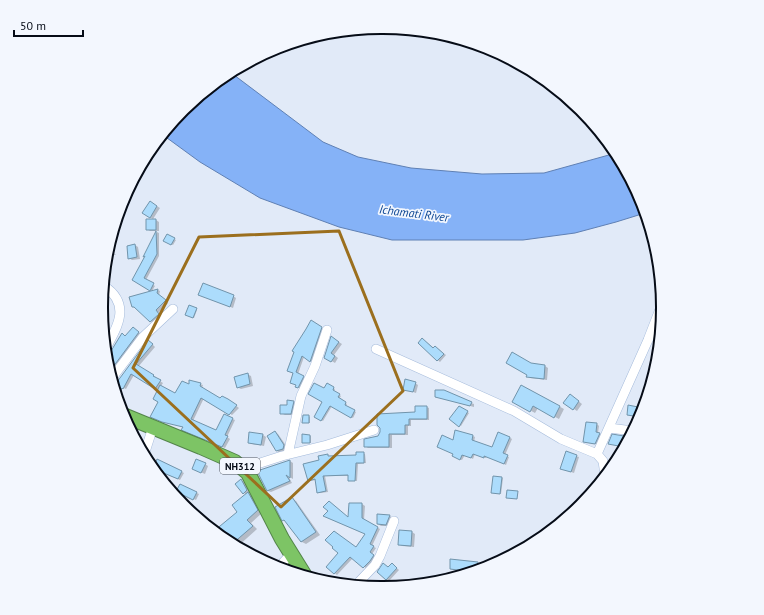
<svg xmlns="http://www.w3.org/2000/svg" width="764" height="615" viewBox="0 0 764 615" font-family="'PT Sans',sans-serif">
<style>
.water{fill:#85b2f7;stroke:#5f80b4}
.shadow{fill:#0003}
.building{fill:#acdcfc;stroke:#7194ab}
.lines{fill:none;stroke-linecap:round;stroke-linejoin:round}
.minor-casing{stroke:#a5bbdb;stroke-width:10}
.highway-casing{stroke:#53844a;stroke-width:16}
.minor{stroke:#fff;stroke-width:9}
.highway{stroke:#7dc465;stroke-width:14}
.marked{fill:none;stroke:#9b6f1e;stroke-width:3;stroke-linejoin:round}
.labels{text-anchor:middle;dominant-baseline:central;stroke-width:3.5;stroke-linejoin:round;paint-order:stroke}
.shield{fill:#f3f7fe;stroke:#4d525c;stroke-width:1}
.shield-label{font-size:10px;font-weight:bold;fill:#060c17}
.water-label{font-size:12px;font-style:italic;fill:#0b4593;stroke:#f3f7fe}
.rim{fill:none;stroke:#060c17;stroke-width:2}
</style>
<rect width="100%" height="100%" fill="#e1eaf8"/>
<path class="water" d="M230 72 323 142 358 157 411 168 482 174 544 173 616 153 641 200 645 213 616 222 575 233 523 240H392L339 227 260 198 200 162 163 135 184 109Z"/>
<path class="shadow" d="M150 202 160 208 153 219 144 213Z
M147 220H156L159 222V231H150L147 229Z
M157 232 159 233V256L146 280 155 286 152 291 134 280 146 257 145 256Z
M167 235 176 240 173 245 165 241Z
M135 245 138 247 140 259 132 260 129 258Z
M108 250 115 254 116 255H107Z
M660 284 661 291 657 289Z
M158 290 160 291 159 295 168 303 158 313 161 316 153 323 137 308 132 307 130 297Z
M203 296H233L236 298 233 308Z
M189 307 197 310 194 318 186 315Z
M311 322 324 330 313 362 304 357 298 374 306 379 301 389 296 386 297 385 294 374 288 371Z
M135 330 141 334 111 375 106 354H109L126 337Z
M332 338 342 344 334 355 338 358 335 363 325 357Z
M425 341 434 348H437L446 355 440 362 419 343Z
M151 343 155 347 138 367 156 377 155 378 163 383 161 386 176 395 189 386 200 384 203 385 202 388 221 400 231 402 239 408 232 415 204 398 193 421 216 432 224 415 235 420 227 437 230 439 225 448 185 431 184 427 160 402 159 390 134 375 126 389 115 384Z
M531 364 545 366 548 368 547 380 530 378 528 376Z
M247 374 251 376 253 386 241 389 237 387Z
M415 383 418 385 416 393 404 389Z
M327 385 335 389 334 391 341 396 339 399 347 404 346 406 356 412 353 418 332 406 323 421 315 416 324 401V390Z
M522 386 564 409 559 419 538 408 535 413 513 401Z
M436 397 471 403 474 404V407Z
M573 397 582 404 577 411 565 403Z
M294 402 297 403 294 415H285L281 413Z
M427 407 429 408V420H411V426H408V435H392V448H368L365 446 378 437Z
M459 407 469 413 461 426 450 419Z
M309 416 310 417V423H303Z
M597 424 599 426 598 433 602 435 598 445 585 441Z
M456 431 473 436 475 437 474 442 492 448 509 437 512 439 505 455 509 457 506 465 487 456 486 458 475 454 473 459 465 455 462 460 455 457 454 441Z
M275 432 278 434 287 447 286 451 280 453 277 451 268 437Z
M263 435 266 437 264 446 252 444 249 442Z
M303 435 311 436V443H304Z
M363 453 365 454 366 463 358 464 357 481 349 480V476H325L328 492 320 493 318 492 316 480 311 481 309 480 320 461 327 456 330 457 357 456Z
M576 456 579 457 574 473 565 470Z
M290 461 293 463V479L288 476 292 483 271 492 268 491Z
M167 464 184 473 180 480 152 468 150 465Z
M205 464 208 466 205 474 196 470Z
M502 478H503L501 494 493 493Z
M241 480 244 482 250 493 249 494 253 496 262 513 251 523 257 529 237 547 226 541 215 532 239 512 246 495 236 484Z
M180 485 199 494 196 500 185 495 182 502H180L175 496Z
M292 499 296 501 320 535 306 544 302 542 288 522 283 520Z
M350 504H362L365 506 364 520 380 529 372 546 376 548 372 554 376 557 367 569 353 558 337 575 327 567 340 553 356 548 366 534 324 516 349 518Z
M378 515 390 516 393 518 389 526H381L378 524Z
M400 531 412 532 415 534 414 547 402 546 399 544Z
M478 563 480 564V570L472 572 453 570 451 569Z
M394 566 399 570 389 581 378 572Z"/>
<path class="building" d="M150 201 157 206 150 218 142 213Z
M146 219H156V230H146Z
M156 231 157 254 144 278 154 283 150 291 132 280 145 256 143 257Z
M167 234 175 238 171 245 163 241Z
M135 244 137 257 128 259 127 246Z
M203 283 234 295 230 307 198 295Z
M158 289 157 293 166 300 156 310 159 314 150 322 134 307H132L129 297Z
M189 305 197 308 193 318 185 315Z
M311 320 322 327 310 362 302 356 296 372 304 376 298 388 295 387 296 385 290 383 293 373 287 371 294 352 292 351 306 329Z
M133 327 139 332 110 371 106 354 111 351 122 333 125 336Z
M331 336 339 342 331 353 335 356 331 362 324 358Z
M422 338 433 348 435 346 444 354 437 361 418 343Z
M148 340 153 344 136 364 154 375 153 376 161 380 155 389 131 374 123 389 122 388 117 397 113 384 117 382Z
M512 352 531 363 545 365 544 379 526 377 527 375 506 363Z
M248 373 250 384 237 388 234 377Z
M405 379 416 382 413 392 403 390Z
M189 380 201 383 200 386 220 398 222 396 228 399 237 405 229 415 201 398 191 419 216 430 224 414 233 418 225 435 228 436 222 447 181 430 183 427 162 422 150 417 158 402 153 399 160 385 175 393 182 381 189 384Z
M314 383 324 388 327 383 334 387 333 390 340 394 338 397 346 402 345 405 355 410 351 418 330 406 321 421 314 417 322 402 308 394Z
M521 385 560 406 554 418 533 406 530 412 512 402Z
M435 390H444L472 402 470 406 435 397Z
M570 394 579 401 573 410 563 403Z
M287 400 294 401 291 414H280V405H287Z
M628 405 643 408 640 417 627 415Z
M415 406H427V419H409V425H405V434H389V447H364V439L378 436 380 432V428L377 425V414L415 412Z
M459 406 468 411 459 427 449 419Z
M303 415H309V423H302Z
M586 422 597 423 596 432 600 433 595 444 583 442Z
M455 430 473 435 472 440 492 447 498 432 510 437 503 453 508 455 504 464 484 456V458L473 454 471 458 462 455 460 460 452 456 453 454 437 447 442 435 453 440Z
M275 431 284 445 283 449 276 451 267 436Z
M249 432 263 434 261 445 248 443Z
M302 434 310 435V443H302Z
M612 434 630 437 624 447 608 444Z
M566 451 577 455 571 472 560 469Z
M356 452H364V463H356L355 481H348V475L323 476 326 491 317 493 315 479 308 481 303 464 319 460 318 456 328 454V456L356 455Z
M157 459 182 471 178 479 154 469 153 468Z
M196 459 206 463 201 473 192 469Z
M290 460V478L286 475 290 481 267 491 257 471Z
M493 476 502 477 500 494 491 493Z
M241 479 247 490 243 494 235 484Z
M180 484 197 492 193 500 183 495 180 501 174 495Z
M507 490 518 491 517 499 506 498Z
M248 492 258 510 247 520 253 526 232 544 214 531 237 512 232 505Z
M292 497 316 532 301 542 284 520 282 521 275 507Z
M329 501 348 517 349 503H362V518L378 527 370 544 374 546 370 552 374 555 370 561 363 568 350 557 334 574 326 567 338 553 332 548 333 547 325 540 334 531 356 547 365 534 323 516 328 511 323 507Z
M377 514 390 515 386 525 377 524Z
M399 530 412 531 411 546 398 545Z
M450 559 478 562 477 570 473 572 450 569Z
M383 563 388 567 392 563 397 568 386 580 377 572Z"/>
<g class="lines">
<g class="minor-casing">
<path id="minor" d="M104 286C131 304 118 326 106 348
M376 349 514 411 561 439 597 454 603 461 605 475
M112 378 143 337 173 309
M609 428 633 431
M288 454 301 396 315 366 327 330
M597 454 648 340 662 304
M144 455 153 427
M242 469 282 456 327 445 374 430
M278 568 291 554
M356 585 375 565 380 556 394 521"/>
</g>
<g class="highway-casing">
<path id="highway" d="M123 415 201 447 235 462 248 473 282 539 305 576"/>
</g>
<use href="#minor" class="minor"/>
<use href="#highway" class="highway"/>
</g>
<path class="marked" d="M339 231 403 391 281 507 133 368 199 237Z"/>
<g class="labels">
<rect class="shield" x="220" y="458" width="40" height="16" rx="3"/>
<g class="shield-label">
<text x="240" y="466">NH312</text>
</g>
<g class="water-label">
<text transform="translate(414 213) rotate(7)">Ichamati River</text>
</g>
</g>
<path d="M0 0H764V615H0ZM381 34H383A273 273 0 0 1 656 307V308A273 273 0 0 1 383 581H381A273 273 0 0 1 108 308V307A273 273 0 0 1 381 34Z" fill="#f3f7fe" fill-rule="evenodd"/>
<path class="rim" d="M381 34H383A273 273 0 0 1 656 307V308A273 273 0 0 1 383 581H381A273 273 0 0 1 108 308V307A273 273 0 0 1 381 34Z"/>
<path d="M14 30v6h69v-6" fill="none" stroke="#060c17" stroke-width="2"/>
<text x="20" y="30" font-size="12" fill="#060c17" stroke="#f3f7fe" stroke-width="3" paint-order="stroke">50 m</text>
</svg>
